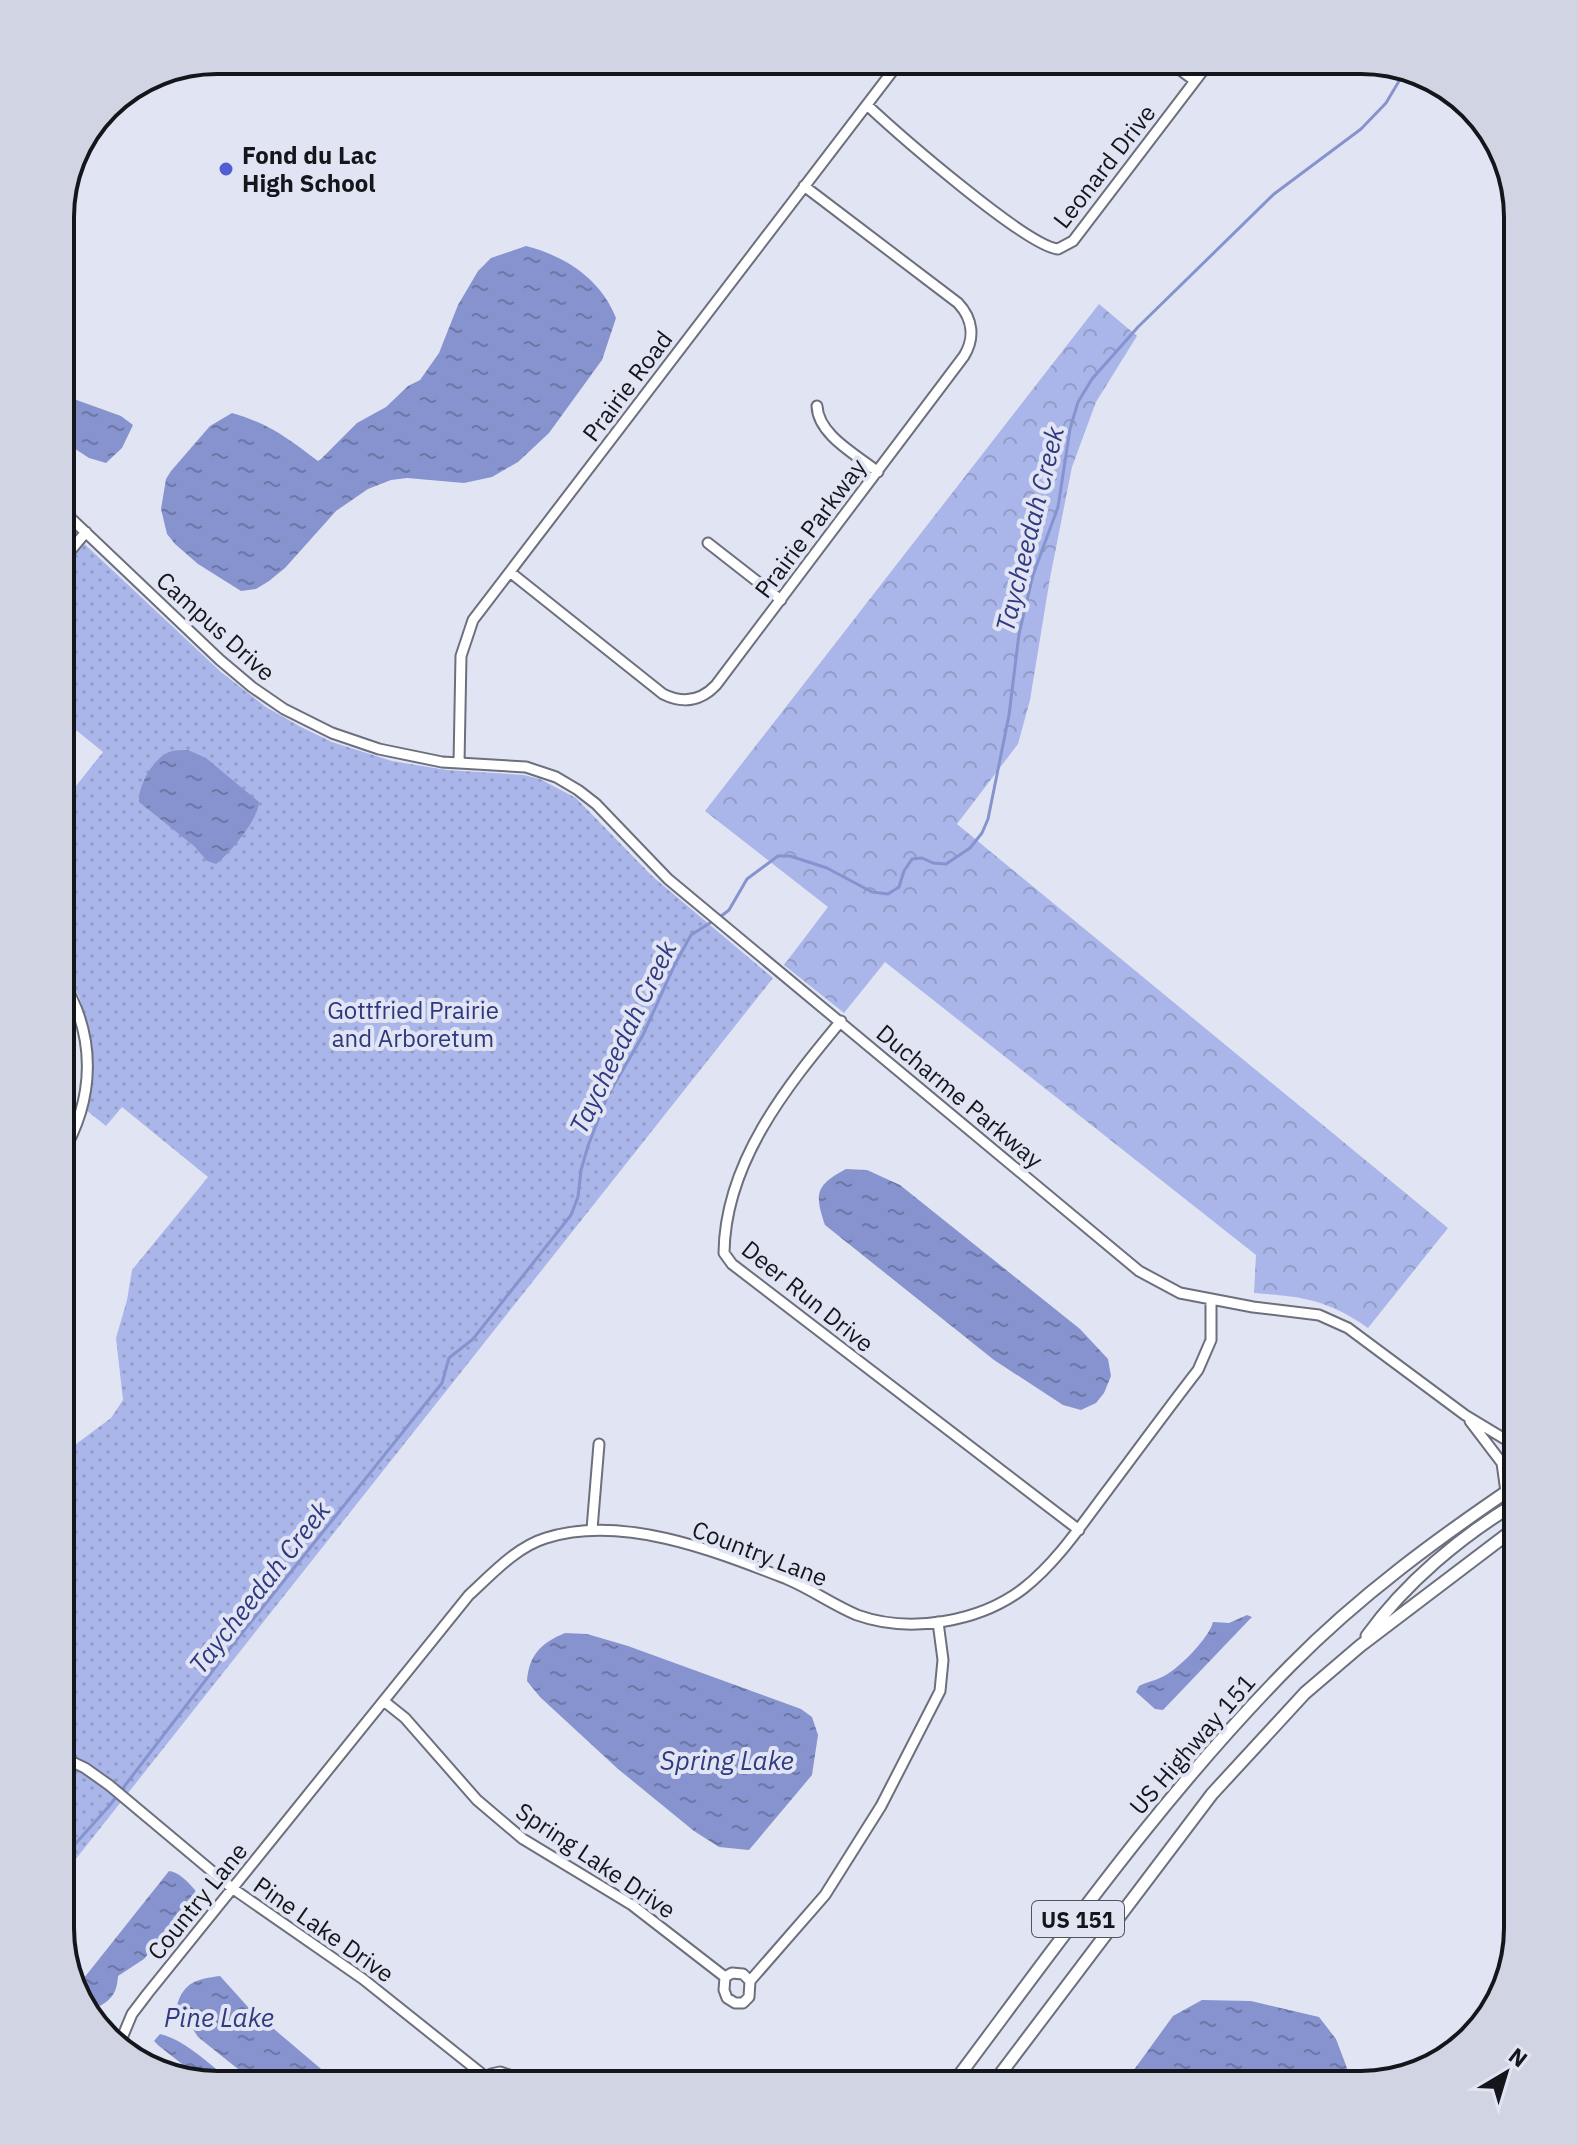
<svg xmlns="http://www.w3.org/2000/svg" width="1578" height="2145" viewBox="0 0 1578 2145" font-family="'IBM Plex Sans',sans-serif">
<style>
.grass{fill:url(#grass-dots)}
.park{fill:url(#park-crowns)}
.water{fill:url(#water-ripples)}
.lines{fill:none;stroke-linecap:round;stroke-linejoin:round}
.stream{stroke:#8693ce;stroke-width:3}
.minor-casing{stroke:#6c707c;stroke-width:13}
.major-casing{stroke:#6c707c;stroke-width:15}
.minor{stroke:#fff;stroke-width:9}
.major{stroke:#fff;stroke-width:11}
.poi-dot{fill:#515dd3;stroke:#e1e5f3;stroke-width:3}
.labels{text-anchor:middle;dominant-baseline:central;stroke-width:8;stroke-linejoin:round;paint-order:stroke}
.shield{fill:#e1e5f3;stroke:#52545c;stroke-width:2}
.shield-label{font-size:22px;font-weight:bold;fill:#15161b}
.poi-label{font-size:24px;font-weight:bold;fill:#15161b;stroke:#e1e5f3;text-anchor:start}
.street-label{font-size:24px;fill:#15161b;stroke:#e1e5f3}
.park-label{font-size:24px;fill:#2f377e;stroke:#e1e5f3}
.water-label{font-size:26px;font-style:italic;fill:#313980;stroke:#e1e5f3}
.rim{fill:none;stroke:#15161b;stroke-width:4}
</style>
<defs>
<pattern id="grass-dots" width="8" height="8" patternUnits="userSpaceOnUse" patternTransform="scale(2)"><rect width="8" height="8" fill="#aab6e9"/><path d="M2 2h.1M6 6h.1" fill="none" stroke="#919cc7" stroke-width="1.8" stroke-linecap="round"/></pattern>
<pattern id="park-crowns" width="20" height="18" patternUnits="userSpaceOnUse" patternTransform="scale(2)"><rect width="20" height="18" fill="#aab6e9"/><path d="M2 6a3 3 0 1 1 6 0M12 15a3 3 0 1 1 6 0" fill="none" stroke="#919cc7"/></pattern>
<pattern id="water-ripples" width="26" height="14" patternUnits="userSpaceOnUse" patternTransform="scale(2)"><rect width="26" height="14" fill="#8693ce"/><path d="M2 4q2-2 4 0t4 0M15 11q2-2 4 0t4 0" fill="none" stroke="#6c77a6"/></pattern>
</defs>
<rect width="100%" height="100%" fill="#e1e5f3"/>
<path class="grass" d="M60 521 221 672 266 707 301 727 332 742 392 761 447 770 524 775 540 779 576 798 652 876 773 978 60 1879V1456L111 1418 123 1400 116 1338 127 1300 132 1270 208 1177 122 1107 106 1126 86 1110 91 1076 89 1030 79 996 60 964V806L103 752 60 717Z"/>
<path class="park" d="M1099 304 1137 336 1096 402 1072 467 1050 578 1030 700 1018 744 957 824 1448 1228 1368 1328C1326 1299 1303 1297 1254 1293L1256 1255 885 962 844 1013 784 965 828 907 705 811Z"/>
<path class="water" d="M526 246C565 256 601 279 616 318L602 360 549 433 518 462 492 477 464 483 407 478 391 480 368 489 336 511 285 568 269 581 256 589 241 591 198 564 175 544 167 534 161 509 166 479 171 471 210 426 232 413C270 424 287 438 318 461L321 459 357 423 386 407 408 386 420 380 439 353 458 305 478 271 491 258Z
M60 394 121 416 133 425 122 448 106 463 89 458 60 439Z
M188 750 206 758 259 802C258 820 230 853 216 864L207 861 194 846 139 802C138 785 153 759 169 752 175 750 182 750 188 750Z
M846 1169 867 1170 900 1185 1080 1329 1108 1359 1111 1376 1104 1393 1096 1403 1081 1410 1063 1405 994 1360 825 1225C814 1193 816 1185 846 1169Z
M1247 1615 1252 1617 1249 1620 1163 1710 1155 1709 1136 1692 1139 1686C1146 1682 1155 1681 1162 1677 1178 1670 1209 1638 1213 1622L1229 1623Z
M565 1633 587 1634 628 1646 801 1709 812 1717 818 1735 812 1775 749 1850 719 1847 694 1831 618 1769 540 1697 527 1681C529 1655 541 1643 565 1633Z
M169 1871C179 1872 188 1882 195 1890L196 1895 144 1959 118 1976C117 1990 114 1998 100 2006 90 2002 79 2000 76 1988Z
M220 1976 248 2007 340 2085H258L198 2037 177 2005C184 1982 197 1979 220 1976Z
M1202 2000 1251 2001 1319 2017 1336 2039 1347 2068 1344 2085H1123L1173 2016Z
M160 2034C188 2041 213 2068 236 2085H209L159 2046 154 2041Z"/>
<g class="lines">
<path class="stream" d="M720 917 729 910 747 879 778 856H790L827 868 872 892 888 894 899 887 904 871 912 859 922 858 933 863 946 864 970 848 982 833 988 819 1009 715 1019 634 1033 575 1058 507 1070 429 1078 402 1092 379 1138 327 1274 194 1361 129 1386 103 1405 71
M60 1861 110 1805 234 1643 442 1383 449 1358 473 1339 571 1215 578 1197 581 1170 588 1146 607 1097 643 1035 675 964 691 935 713 921"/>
<g class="minor-casing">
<path id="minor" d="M1167 60 1195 81
M867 105C897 133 1026 246 1058 249L1073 241 1211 60
M817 406C818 435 857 455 878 472
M60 508 220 660 252 687 284 709 332 733 379 749 442 762 526 767 556 777 578 790 596 804 668 879 1139 1271 1180 1293 1253 1307 1319 1315 1348 1328 1465 1415 1518 1447
M708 543 781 600
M60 563 86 532
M510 572 663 694C683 704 701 701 716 685L964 356C975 338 973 319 958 303L804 186
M459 763 461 656 473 620 901 60
M841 1021C786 1087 725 1163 724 1253L732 1264 1079 1530
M60 1157C96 1099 97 1034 60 977
M1470 1421 1502 1463 1506 1492
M592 1529 599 1444
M385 1702 405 1718 477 1800 523 1839 632 1905 725 1977
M60 1756 85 1768 109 1785 232 1888 363 1979 487 2078
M732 1973 743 1974 750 1981 749 1997 743 2003H735L727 1998 724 1990 725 1977Z
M750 1981 825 1895 881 1806 940 1691 943 1660 938 1622
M119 2045 132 2014 148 1993 469 1595C491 1575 516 1547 546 1538 623 1514 715 1551 787 1579 811 1589 833 1605 857 1615 910 1634 980 1622 1024 1588 1057 1562 1082 1524 1107 1491 1137 1451 1167 1410 1198 1370L1211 1340V1299
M484 2085 491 2074 500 2072 509 2075 514 2085"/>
</g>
<g class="major-casing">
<path id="major" d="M1367 1636C1405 1583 1461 1536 1518 1502
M952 2085C1060 1941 1164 1793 1291 1665 1359 1596 1438 1538 1518 1484
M992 2085 1212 1794 1305 1693 1360 1646 1518 1526"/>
</g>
<use href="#minor" class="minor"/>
<use href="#major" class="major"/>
</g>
<circle class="poi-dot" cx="226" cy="169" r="8"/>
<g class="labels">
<rect class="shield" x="1032" y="1901" width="92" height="36" rx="6"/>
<g class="shield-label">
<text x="1078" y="1919">US 151</text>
</g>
<g class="poi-label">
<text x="242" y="155">Fond du Lac<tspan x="242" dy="28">High School</tspan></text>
</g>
<g class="street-label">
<text transform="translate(1104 166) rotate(-52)">Leonard Drive</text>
<text transform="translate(627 386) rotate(-53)">Prairie Road</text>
<text transform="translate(810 528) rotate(-53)">Prairie Parkway</text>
<text transform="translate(216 626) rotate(42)">Campus Drive</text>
<text transform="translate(960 1096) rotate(40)">Ducharme Parkway</text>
<text transform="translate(808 1296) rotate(39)">Deer Run Drive</text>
<text transform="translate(760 1553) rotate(21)">Country Lane</text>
<text transform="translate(1192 1744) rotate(-49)">US Highway 151</text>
<text transform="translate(596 1860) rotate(34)">Spring Lake Drive</text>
<text transform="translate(197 1901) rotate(-51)">Country Lane</text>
<text transform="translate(324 1929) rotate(35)">Pine Lake Drive</text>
</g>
<g class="park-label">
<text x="413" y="1010">Gottfried Prairie<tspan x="413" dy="28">and Arboretum</tspan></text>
</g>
<g class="water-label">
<text transform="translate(1029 529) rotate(-76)">Taycheedah Creek</text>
<text transform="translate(622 1037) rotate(-64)">Taycheedah Creek</text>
<text transform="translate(259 1587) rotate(-52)">Taycheedah Creek</text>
<text x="727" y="1760">Spring Lake</text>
<text x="219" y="2017">Pine Lake</text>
</g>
</g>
<path d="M0 0H1578V2145H0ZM217 74H1361A143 143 0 0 1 1504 217V1928A143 143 0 0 1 1361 2071H217A143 143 0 0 1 74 1928V217A143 143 0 0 1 217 74Z" fill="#d1d4e2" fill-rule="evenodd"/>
<path class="rim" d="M217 74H1361A143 143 0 0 1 1504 217V1928A143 143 0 0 1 1361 2071H217A143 143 0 0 1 74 1928V217A143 143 0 0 1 217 74Z"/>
<g transform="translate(1506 2073) rotate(38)" stroke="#e1e5f3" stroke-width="6" paint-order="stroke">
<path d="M0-6L14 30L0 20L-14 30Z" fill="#15161b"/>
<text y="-12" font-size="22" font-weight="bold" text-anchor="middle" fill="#15161b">N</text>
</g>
</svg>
